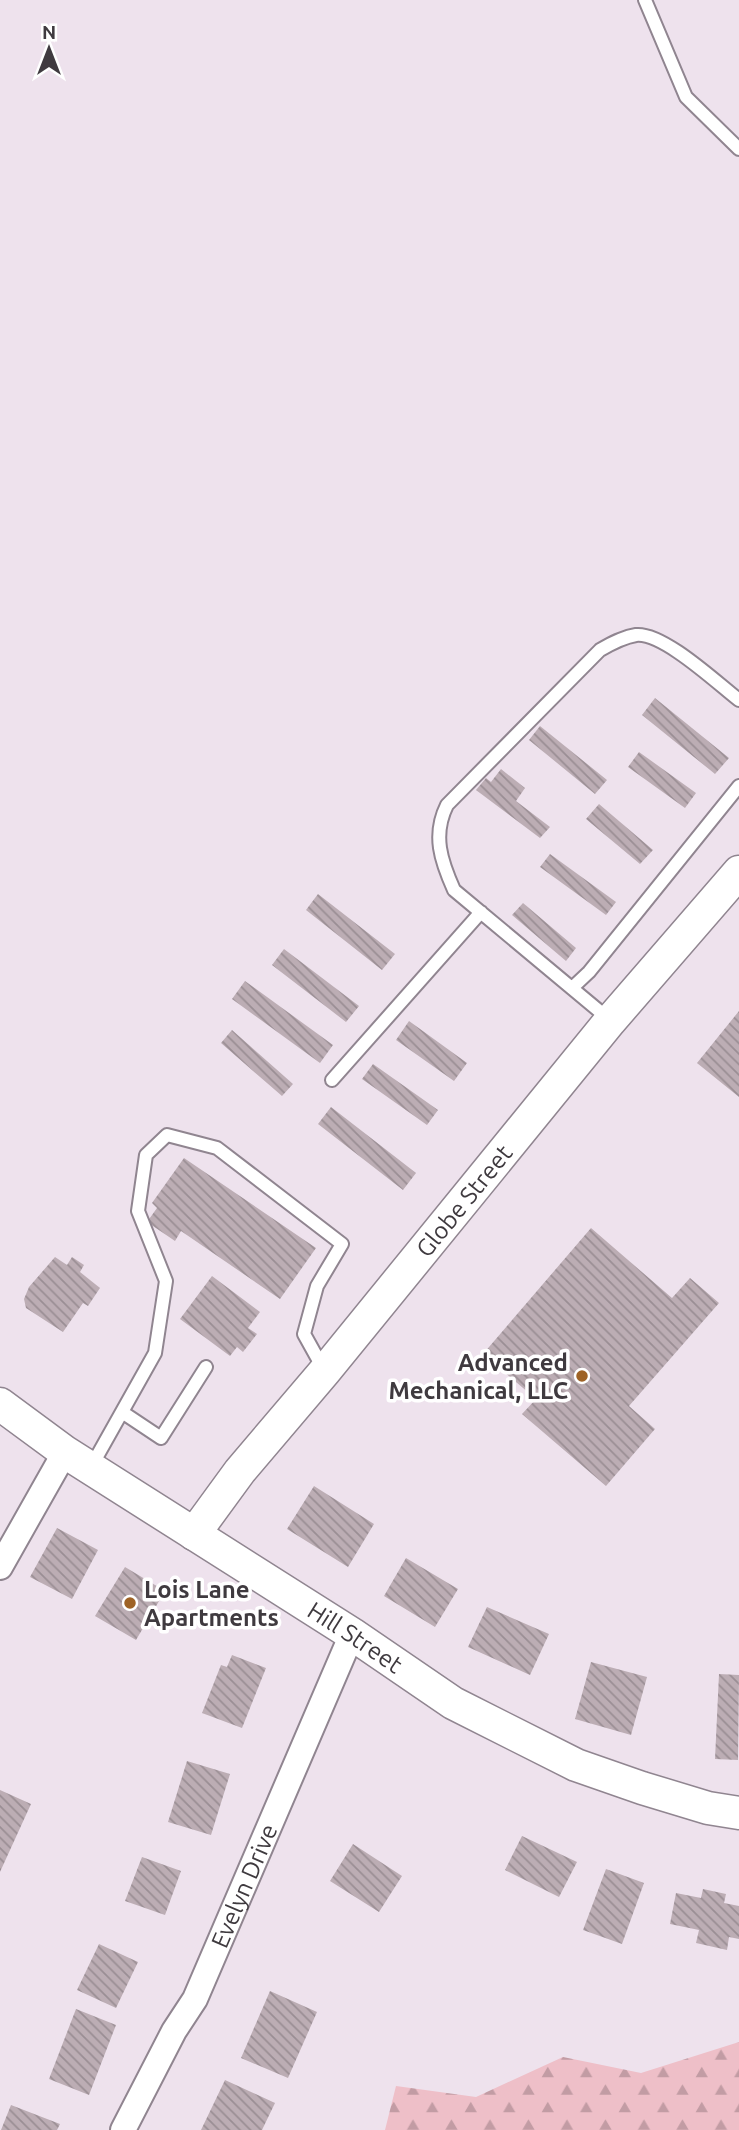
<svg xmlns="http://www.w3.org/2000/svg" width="739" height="2130" viewBox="0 0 739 2130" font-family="Ubuntu,sans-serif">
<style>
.forest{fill:url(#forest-firs)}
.building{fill:url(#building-back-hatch)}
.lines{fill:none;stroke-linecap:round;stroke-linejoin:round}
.service-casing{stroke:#908590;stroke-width:16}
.minor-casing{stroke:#908590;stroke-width:28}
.tertiary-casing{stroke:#908590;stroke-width:35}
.service{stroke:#fff;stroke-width:12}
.minor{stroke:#fff;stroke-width:24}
.tertiary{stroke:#fff;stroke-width:32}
.poi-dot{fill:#9e6225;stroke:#fff;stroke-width:2.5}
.labels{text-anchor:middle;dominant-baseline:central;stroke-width:7;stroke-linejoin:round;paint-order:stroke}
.street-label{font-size:24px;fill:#3f3a3f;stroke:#fff}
.poi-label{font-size:24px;font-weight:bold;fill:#3f3a3f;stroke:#fff;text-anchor:end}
</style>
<defs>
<pattern id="forest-firs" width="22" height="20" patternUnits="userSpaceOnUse" patternTransform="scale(1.75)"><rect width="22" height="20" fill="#eebfc8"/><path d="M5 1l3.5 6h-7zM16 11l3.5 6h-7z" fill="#c29ca4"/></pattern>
<pattern id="building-back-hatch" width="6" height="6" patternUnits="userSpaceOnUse" patternTransform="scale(1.75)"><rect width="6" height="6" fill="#bcadb4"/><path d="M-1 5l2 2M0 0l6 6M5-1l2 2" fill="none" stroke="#9a8e94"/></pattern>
</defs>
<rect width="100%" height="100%" fill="#eee2ed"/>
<path class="forest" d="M739 2042V2130H385L396 2086 476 2097 563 2057 641 2073Z"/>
<path class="building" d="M655 698 729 758 715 774 642 715Z
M540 726 607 780 595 794 529 740Z
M639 752 696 793 685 808 628 767Z
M501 769 525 788 516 801 550 827 540 838 476 790 486 778 491 782Z
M599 804 653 850 640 864 586 819Z
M550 854 616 902 606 915 540 867Z
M318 894 395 954 382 970 306 910Z
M523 903 576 948 566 961 512 915Z
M284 949 359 1006 346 1022 272 965Z
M245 981 333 1045 320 1063 232 999Z
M739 1011V1097L697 1063Z
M409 1021 467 1063 454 1081 396 1040Z
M232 1030 293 1084 282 1096 221 1043Z
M373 1064 438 1110 427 1125 362 1079Z
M331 1107 416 1173 403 1190 318 1124Z
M184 1158 316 1248 280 1299 181 1231 175 1241 147 1222 157 1208 152 1203Z
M591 1228 672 1298 690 1278 719 1303 629 1406 655 1429 606 1486 522 1414 536 1399 483 1354Z
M55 1257 67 1265 72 1257 84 1265 80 1272 100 1288 88 1306 83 1303 63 1332 26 1308 24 1299 29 1287Z
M212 1276 260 1312 248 1328 257 1334 243 1352 237 1347 230 1356 180 1319Z
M314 1486 374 1524 348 1567 287 1529Z
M57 1528 98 1550 72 1599 30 1577Z
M406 1558 458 1589 435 1627 384 1596Z
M125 1567 165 1591 136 1640 95 1616Z
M487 1607 549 1634 530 1675 468 1647Z
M232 1655 266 1668 242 1728 202 1713 221 1665 227 1667Z
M591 1662 647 1677 631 1735 575 1719Z
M719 1674 739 1675 738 1760 715 1759Z
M187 1761 230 1774 211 1835 168 1822Z
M0 1790 31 1804 0 1872Z
M522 1836 577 1862 559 1897 505 1870Z
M353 1844 402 1876 379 1912 330 1881Z
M142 1857 181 1871 165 1915 125 1901Z
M606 1869 644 1883 622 1944 583 1930Z
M703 1889 726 1894 724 1903 739 1906V1939L729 1937 727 1950 696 1943 699 1930 670 1924 676 1893 701 1898Z
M99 1944 138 1962 116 2008 77 1990Z
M270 1991 317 2012 288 2078 241 2058Z
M76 2009 116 2025 89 2095 49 2079Z
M225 2080 275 2103 262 2130H201Z
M11 2105 60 2124 57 2130H1Z"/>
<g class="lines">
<g class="service-casing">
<path id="service" d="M645 0 686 97 739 149
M572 988 589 972 739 786
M610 1020 454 890C441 861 432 835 447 805L600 650C612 643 623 637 636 635 663 632 717 683 739 700
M332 1080 481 912
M122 1412 161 1438 206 1367
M91 1467 155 1353 166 1281 138 1211 146 1155 167 1135 217 1148 342 1244 317 1286 304 1334 324 1370"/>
</g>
<g class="minor-casing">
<g id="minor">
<path d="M0 1567 65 1452"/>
<path id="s1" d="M123 2130 174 2031 195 1999 352 1634"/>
</g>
</g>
<g class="tertiary-casing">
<g id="tertiary">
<path id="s2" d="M0 1404 65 1452 352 1634 453 1703 576 1765 642 1788 708 1808 739 1813"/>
<path id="s3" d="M194 1534 240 1471 325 1371 610 1021 739 872"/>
</g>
</g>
<use href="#service" class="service"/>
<use href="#minor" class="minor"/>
<use href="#tertiary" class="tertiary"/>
</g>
<g class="poi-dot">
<circle cx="582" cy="1376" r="7"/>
<circle cx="130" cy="1603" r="7"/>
</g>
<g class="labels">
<g class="street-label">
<text stroke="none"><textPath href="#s3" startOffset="429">Globe Street</textPath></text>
<text stroke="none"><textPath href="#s2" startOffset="425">Hill Street</textPath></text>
<text stroke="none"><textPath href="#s1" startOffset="273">Evelyn Drive</textPath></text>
</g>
<g class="poi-label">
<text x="568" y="1362">Advanced<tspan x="568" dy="28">Mechanical, LLC</tspan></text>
<text x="144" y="1589" text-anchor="start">Lois Lane<tspan x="144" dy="28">Apartments</tspan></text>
</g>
</g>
<g transform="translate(49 49)" stroke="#ffffff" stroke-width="5" paint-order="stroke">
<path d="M0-5L12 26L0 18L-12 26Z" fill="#3f3a3f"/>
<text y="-10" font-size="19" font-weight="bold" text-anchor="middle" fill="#3f3a3f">N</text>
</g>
</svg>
